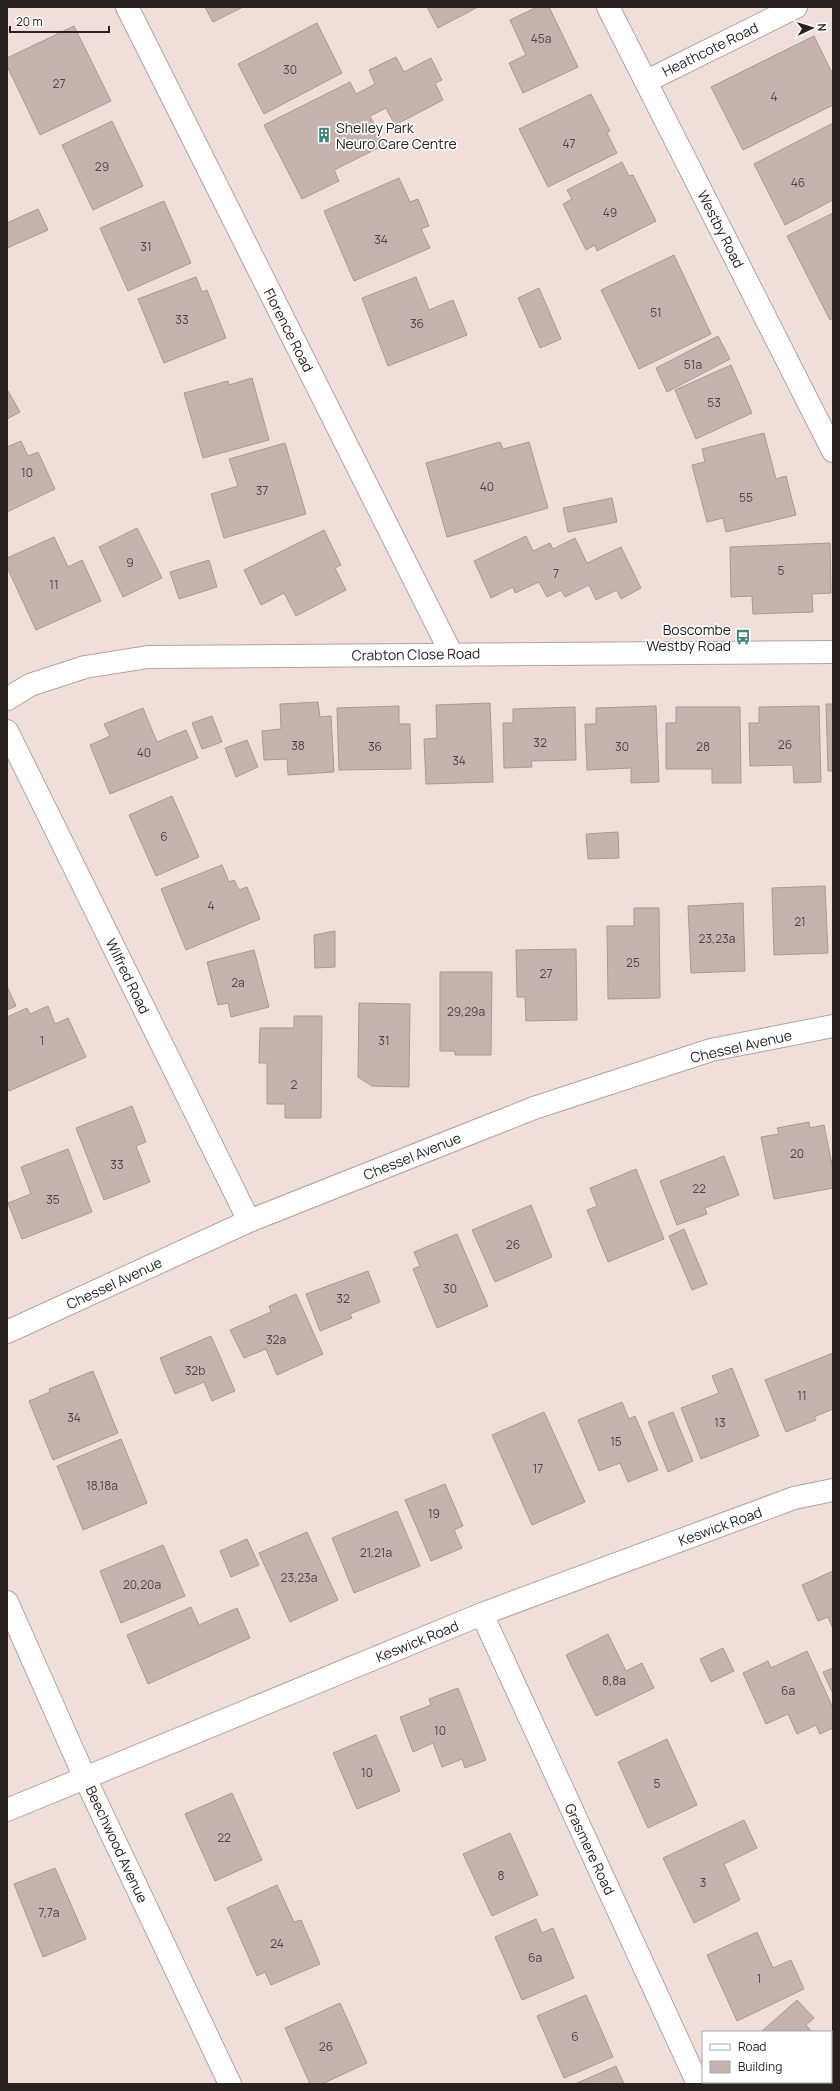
<svg xmlns="http://www.w3.org/2000/svg" width="840" height="2091" viewBox="0 0 840 2091" font-family="Manrope,sans-serif">
<style>
.building{fill:#c4b3af;stroke:#a99995}
.lines{fill:none;stroke-linecap:round;stroke-linejoin:round}
.minor-casing{stroke:#b2a29e;stroke-width:24}
.tertiary-casing{stroke:#b2a29e;stroke-width:24}
.minor{stroke:#fff;stroke-width:22}
.tertiary{stroke:#fff;stroke-width:22}
.labels{text-anchor:middle;dominant-baseline:central;stroke-width:3.5;stroke-linejoin:round;paint-order:stroke}
.number-label{font-size:12px;fill:#4f4644}
.street-label{font-size:14px;fill:#282120;stroke:#fff}
.poi-label{font-size:14px;fill:#282120;stroke:#fff;text-anchor:start}
</style>
<rect width="100%" height="100%" fill="#f0dedb"/>
<path class="building" d="M205 7H243L213 22Z
M427 7H478L438 28Z
M537 7H549L578 67 523 93 509 63 526 55 510 20Z
M317 23 342 73 264 114 238 64Z
M74 26 111 101 40 135 7 66V58Z
M814 36 833 75V105L743 150 711 87Z
M396 57 404 72 431 58 442 80 435 83 443 100 395 125 386 108 370 116 384 145 334 170 339 181 302 199 264 125 350 82 356 94 375 84 369 70Z
M591 94 610 131 607 133 617 153 548 187 519 129Z
M112 121 143 186 93 210 62 145Z
M833 123V200L785 225 754 164Z
M622 162 629 176 633 175 656 221 597 251 595 245 586 250 563 204 572 199 567 190Z
M399 178 410 202 418 199 429 226 421 229 430 248 354 281 324 211Z
M164 201 191 263 128 291 100 228Z
M38 209 48 230 7 248V223Z
M833 213V318L830 320 787 236Z
M674 255 711 334 639 369 601 290Z
M196 277 202 292 207 290 226 338 164 363 138 299Z
M416 277 429 310 453 300 467 335 388 366 362 298Z
M539 288 561 339 540 348 518 298Z
M718 336 730 359 667 392 656 368Z
M731 365 752 413 696 439 675 390Z
M252 378 269 440 203 458 184 393 228 381 229 385Z
M8 391 20 412 7 419V392Z
M764 433 776 479 786 476 796 515 726 532 723 518 707 522 692 465 705 462 702 449Z
M21 441 28 456 38 452 55 489 7 512V447Z
M500 442 503 449 529 442 548 508 447 537 426 463Z
M285 443 306 514 224 538 211 494 238 486 229 459Z
M612 498 617 522 568 532 563 508Z
M137 528 162 578 123 597 99 547Z
M324 530 341 565 335 568 346 590 296 616 284 593 261 605 244 570Z
M526 536 533 551 550 543 553 549 575 538 587 563 621 547 641 588 621 599 617 590 596 600 589 585 565 597 561 590 547 597 539 582 515 593 513 587 491 598 474 561Z
M54 537 68 567 82 560 101 601 36 630 7 567V558Z
M830 543 831 593 812 594 813 612 753 614 752 596 731 597 730 547Z
M209 560 217 587 179 599 170 572Z
M318 702 320 717 331 716 334 772 288 775 287 759 264 760 262 731 281 729 280 704Z
M490 703 493 782 426 784 424 739 437 738 436 705Z
M826 704H833V771H828Z
M399 706V724H410L411 769 339 770 337 708Z
M656 706 659 782 631 783V768L587 770 585 724H596V708Z
M819 706 821 782 794 783 793 765 750 766 749 723H759V707Z
M575 707 576 760 531 761 532 767 504 768 503 723H513V709Z
M676 707H740L741 783H712V769H666V723H676Z
M143 708 157 742 186 730 198 758 110 794 90 745 110 736 104 724Z
M212 716 222 742 202 749 192 723Z
M247 740 258 767 236 777 225 748Z
M172 796 199 857 156 876 129 815Z
M618 832 619 858 588 859 586 834Z
M222 865 229 882 234 880 239 890 247 887 260 919 186 950 161 889Z
M825 886 828 953 774 955 772 888Z
M743 903 745 971 691 973 688 906Z
M634 908H659L660 998 608 999 607 926H634Z
M335 931V967L315 968 314 935Z
M576 949 577 1020 526 1021 525 997H517L516 950Z
M254 950 269 1007 231 1017 228 1003 218 1005 207 962Z
M440 972H492L491 1055H455V1051H440Z
M7 986 16 1006 7 1010Z
M359 1003 410 1004 409 1087 372 1086 358 1077Z
M48 1006 55 1024 68 1018 86 1057 9 1091 7 1086V1017L27 1008 30 1014Z
M294 1016H322L321 1118H285V1104H267V1063H259L260 1028H294Z
M132 1106 146 1142 136 1146 150 1182 104 1200 76 1128Z
M809 1122 810 1128 824 1125 833 1170V1188L774 1199 761 1137 779 1134 777 1128Z
M68 1149 92 1212 22 1239 8 1203 31 1194 21 1167Z
M724 1156 739 1195 705 1208 707 1214 677 1225 660 1181Z
M636 1169 664 1239 608 1262 587 1210 597 1206 590 1188Z
M531 1205 552 1257 495 1282 472 1230Z
M684 1229 707 1284 692 1290 669 1236Z
M457 1234 488 1306 437 1328 413 1269 420 1266 414 1252Z
M368 1271 380 1302 350 1314 352 1318 320 1331 306 1294Z
M296 1294 323 1354 277 1375 266 1349 244 1358 230 1330 271 1312 269 1306Z
M211 1336 235 1391 212 1401 204 1382 175 1394 160 1358Z
M833 1353V1409L814 1417 816 1420 786 1432 765 1380Z
M732 1368 759 1436 701 1459 681 1408 719 1393 712 1376Z
M93 1371 118 1433 53 1460 29 1401 50 1392 49 1389Z
M622 1402 629 1419 635 1416 658 1470 628 1482 620 1463 599 1471 578 1420Z
M544 1412 585 1502 532 1525 492 1435Z
M673 1412 693 1461 668 1472 648 1422Z
M121 1439 147 1503 83 1530 57 1466Z
M445 1484 463 1526 454 1530 462 1548 431 1561 405 1500Z
M397 1511 420 1566 354 1593 332 1538Z
M307 1532 338 1600 290 1622 259 1553Z
M247 1539 259 1565 231 1577 220 1551Z
M163 1545 185 1596 121 1623 100 1571Z
M833 1571V1629L828 1617 818 1621 802 1585Z
M191 1607 199 1625 237 1608 250 1638 148 1684 127 1635Z
M608 1634 626 1671 642 1663 654 1688 596 1716 566 1655Z
M723 1648 734 1671 711 1682 700 1659Z
M807 1651 833 1708V1728L820 1734 816 1725 797 1734 788 1714 766 1724 743 1673 768 1661 771 1668Z
M833 1668V1694L823 1672Z
M458 1688 486 1760 465 1768 462 1759 442 1767 433 1743 413 1752 400 1717 431 1705 429 1699Z
M376 1735 400 1791 357 1809 333 1753Z
M667 1739 697 1805 648 1828 618 1762Z
M232 1793 262 1860 215 1881 185 1814Z
M744 1820 757 1848 724 1864 740 1900 694 1923 663 1858Z
M510 1833 538 1895 492 1916 463 1854Z
M55 1868 86 1939 43 1957 14 1884Z
M277 1885 294 1922 301 1920 320 1964 271 1985 265 1972 257 1976 227 1908Z
M536 1919 542 1933 553 1928 574 1978 522 2000 495 1937Z
M757 1932 773 1968 791 1960 804 1989 737 2021 707 1955Z
M586 1995 613 2057 564 2078 537 2016Z
M797 2000 814 2018 806 2025 812 2032H761Z
M340 2003 367 2063 322 2084H310L285 2028Z
M616 2066 624 2084H575Z"/>
<g class="lines">
<g class="minor-casing">
<path id="minor" d="M127 7 451 653
M608 7 833 451
M647 81 796 7
M7 699 30 685 85 667 148 657 833 652
M7 731 249 1221
M7 1332 249 1221 534 1108 711 1050 833 1026
M482 1614 698 2084
M7 1810 482 1614 794 1498 833 1490"/>
</g>
<g class="tertiary-casing">
<path id="tertiary" d="M7 1602 85 1778 230 2084"/>
</g>
<use href="#minor" class="minor"/>
<use href="#tertiary" class="tertiary"/>
</g>
<defs>
<g id="building-bare" transform="scale(1.2)"><path d="M-4-6H4V6H1V3H-1V6H-4ZM-2.5-4.3h1.7v1.8h-1.7ZM.8-4.3h1.7v1.8H.8ZM-2.5-1h1.7V.8h-1.7ZM.8-1h1.7V.8H.8Z" fill="#408579" stroke="#fff" stroke-width="2.5" paint-order="stroke"/></g>
<g id="bus-bare" transform="scale(1.2)"><path d="M-5-6H5V4H4V6H2V4H-2V6H-4V4H-5ZM-3.5-4V0h7V-4ZM-3.5 1.2v1.5H-2V1.2ZM2 1.2v1.5H3.5V1.2Z" fill="#408579" stroke="#fff" stroke-width="2.5" paint-order="stroke"/></g>
</defs>
<g fill-rule="evenodd">
<use href="#building-bare" x="324" y="135"/>
<use href="#bus-bare" x="743" y="637"/>
</g>
<g class="labels">
<g class="number-label">
<text x="541" y="38">45a</text>
<text x="290" y="69">30</text>
<text x="59" y="83">27</text>
<text x="774" y="96">4</text>
<text x="569" y="143">47</text>
<text x="102" y="166">29</text>
<text x="798" y="182">46</text>
<text x="610" y="212">49</text>
<text x="381" y="239">34</text>
<text x="146" y="246">31</text>
<text x="656" y="312">51</text>
<text x="182" y="319">33</text>
<text x="417" y="323">36</text>
<text x="693" y="364">51a</text>
<text x="714" y="402">53</text>
<text x="27" y="472">10</text>
<text x="487" y="486">40</text>
<text x="262" y="490">37</text>
<text x="746" y="497">55</text>
<text x="130" y="562">9</text>
<text x="781" y="570">5</text>
<text x="556" y="573">7</text>
<text x="54" y="584">11</text>
<text x="540" y="742">32</text>
<text x="785" y="744">26</text>
<text x="298" y="745">38</text>
<text x="375" y="746">36</text>
<text x="622" y="746">30</text>
<text x="703" y="746">28</text>
<text x="144" y="752">40</text>
<text x="459" y="760">34</text>
<text x="164" y="836">6</text>
<text x="211" y="905">4</text>
<text x="800" y="921">21</text>
<text x="717" y="938">23,23a</text>
<text x="633" y="962">25</text>
<text x="546" y="973">27</text>
<text x="238" y="982">2a</text>
<text x="466" y="1011">29,29a</text>
<text x="42" y="1040">1</text>
<text x="384" y="1040">31</text>
<text x="294" y="1084">2</text>
<text x="797" y="1153">20</text>
<text x="117" y="1164">33</text>
<text x="699" y="1188">22</text>
<text x="53" y="1199">35</text>
<text x="513" y="1244">26</text>
<text x="450" y="1288">30</text>
<text x="343" y="1298">32</text>
<text x="276" y="1339">32a</text>
<text x="195" y="1370">32b</text>
<text x="802" y="1395">11</text>
<text x="74" y="1417">34</text>
<text x="720" y="1422">13</text>
<text x="616" y="1441">15</text>
<text x="538" y="1468">17</text>
<text x="102" y="1485">18,18a</text>
<text x="434" y="1513">19</text>
<text x="376" y="1552">21,21a</text>
<text x="299" y="1577">23,23a</text>
<text x="142" y="1584">20,20a</text>
<text x="614" y="1680">8,8a</text>
<text x="788" y="1690">6a</text>
<text x="440" y="1730">10</text>
<text x="367" y="1772">10</text>
<text x="657" y="1783">5</text>
<text x="224" y="1837">22</text>
<text x="501" y="1875">8</text>
<text x="703" y="1882">3</text>
<text x="49" y="1912">7,7a</text>
<text x="277" y="1943">24</text>
<text x="535" y="1957">6a</text>
<text x="759" y="1978">1</text>
<text x="575" y="2036">6</text>
<text x="326" y="2046">26</text>
</g>
<g class="street-label">
<text transform="translate(710 49) rotate(-26)">Heathcote Road</text>
<text transform="translate(721 229) rotate(63)">Westby Road</text>
<text transform="translate(289 330) rotate(63)">Florence Road</text>
<text transform="translate(416 654) rotate(-1)">Crabton Close Road</text>
<text transform="translate(128 976) rotate(64)">Wilfred Road</text>
<text transform="translate(741 1046) rotate(-13)">Chessel Avenue</text>
<text transform="translate(412 1156) rotate(-22)">Chessel Avenue</text>
<text transform="translate(114 1283) rotate(-25)">Chessel Avenue</text>
<text transform="translate(720 1526) rotate(-20)">Keswick Road</text>
<text transform="translate(417 1641) rotate(-22)">Keswick Road</text>
<text transform="translate(117 1844) rotate(65)">Beechwood Avenue</text>
<text transform="translate(590 1849) rotate(65)">Grasmere Road</text>
</g>
<g class="poi-label">
<text x="336" y="127">Shelley Park<tspan x="336" dy="16">Neuro Care Centre</tspan></text>
<text x="731" y="629" text-anchor="end">Boscombe<tspan x="731" dy="16">Westby Road</tspan></text>
</g>
</g>
<rect width="840" height="2091" fill="none" stroke="#282120" stroke-width="16"/>
<rect x="702" y="2031" width="130" height="52" fill="#ffffff" stroke="#a9a6a6"/>
<rect x="710" y="2044" width="20" height="6" fill="#ffffff" stroke="#a9a6a6"/>
<text x="738" y="2051" font-size="12" fill="#282120">Road</text>
<rect x="710" y="2061" width="20" height="12" fill="#c4b3af" stroke="#a9a6a6"/>
<text x="738" y="2071" font-size="12" fill="#282120">Building</text>
<g transform="translate(812 28) rotate(86)" stroke="#ffffff" stroke-width="3" paint-order="stroke">
<path d="M0-3L7 15L0 10L-7 15Z" fill="#282120"/>
<text y="-6" font-size="11" font-weight="bold" text-anchor="middle" fill="#282120">N</text>
</g>
<path d="M10 26v6h99v-6" fill="none" stroke="#282120" stroke-width="2"/>
<text x="16" y="26" font-size="12" fill="#282120" stroke="#ffffff" stroke-width="3" paint-order="stroke">20 m</text>
</svg>
